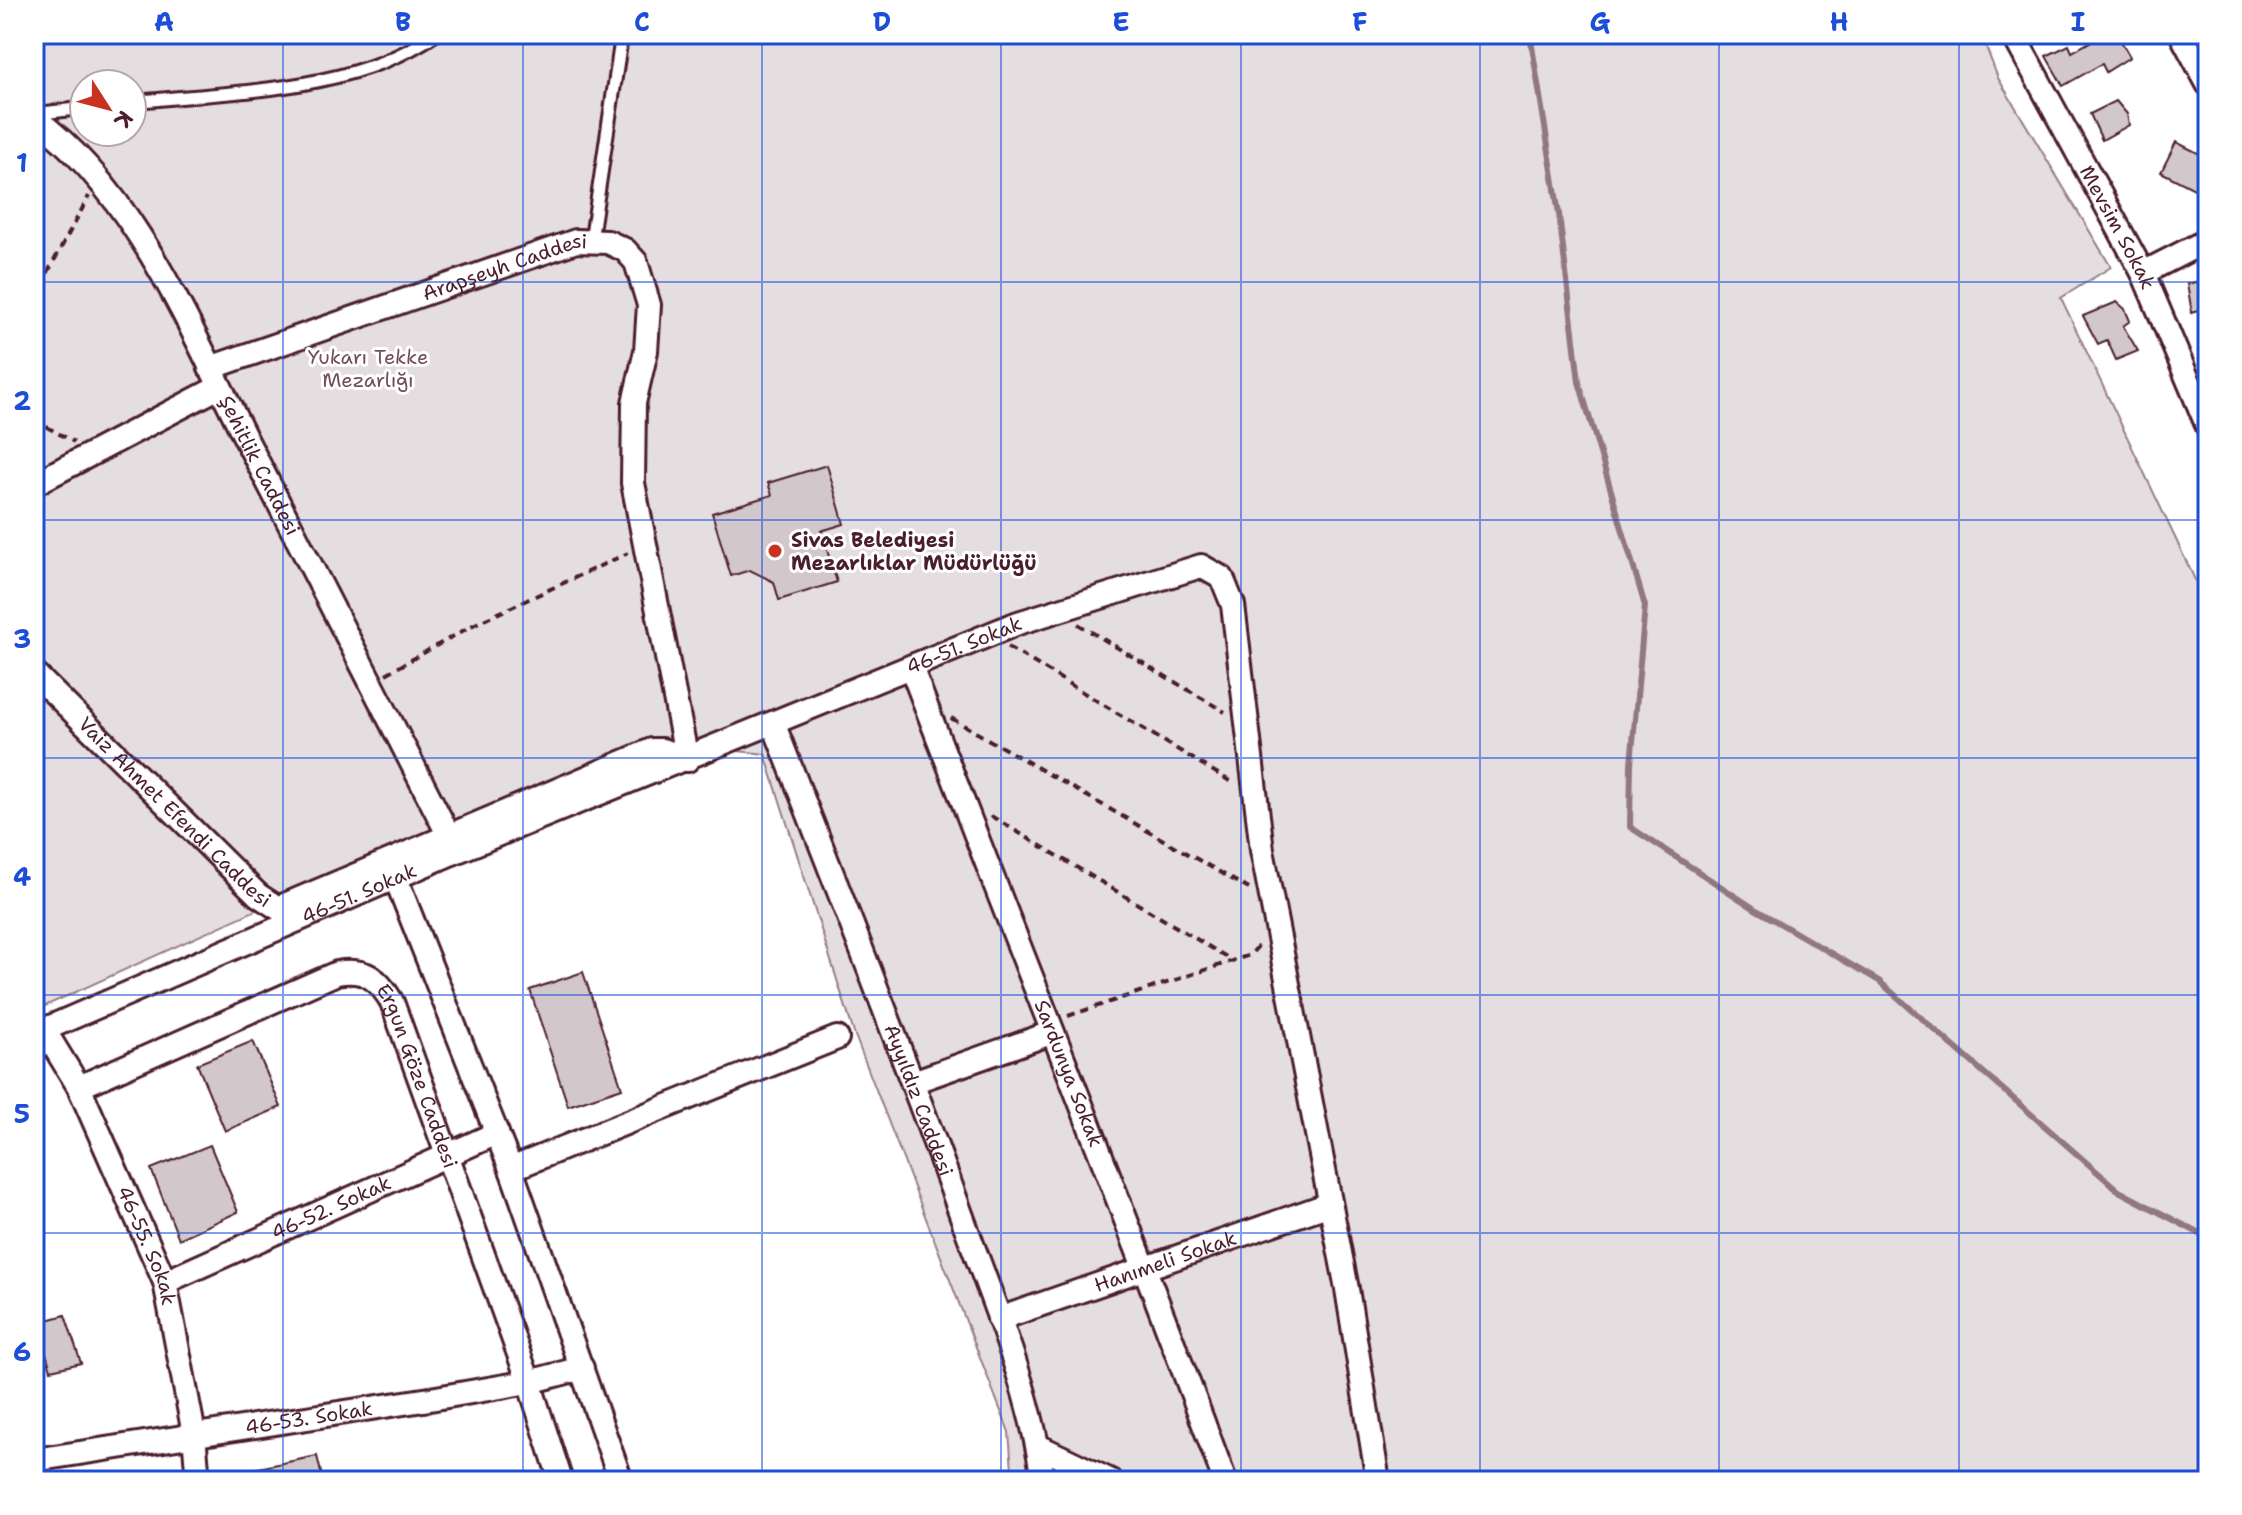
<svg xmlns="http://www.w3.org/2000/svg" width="2242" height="1515" viewBox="0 0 2242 1515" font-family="'Shantell Sans',sans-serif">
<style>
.green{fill:#e5dee0;stroke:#987e86;stroke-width:2;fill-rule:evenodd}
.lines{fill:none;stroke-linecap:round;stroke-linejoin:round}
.stream{stroke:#91787e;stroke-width:6}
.building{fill:#d2c7cb;stroke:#4a1f2b;stroke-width:2}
.service-casing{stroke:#4a1f2b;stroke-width:17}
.minor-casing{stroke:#4a1f2b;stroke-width:28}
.path{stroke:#4a1f2b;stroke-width:4;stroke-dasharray:8 6;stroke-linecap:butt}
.service{stroke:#fff;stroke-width:11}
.minor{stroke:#fff;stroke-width:22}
.grid{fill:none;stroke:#1d4ed8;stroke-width:2;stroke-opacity:0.55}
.poi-dot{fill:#c8321e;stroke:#fff;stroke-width:3}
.labels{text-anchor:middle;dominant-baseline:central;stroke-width:6;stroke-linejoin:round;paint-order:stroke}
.street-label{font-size:20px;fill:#4a1f2b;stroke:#fff}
.park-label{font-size:20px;fill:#714f58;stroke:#fff}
.poi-label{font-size:20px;font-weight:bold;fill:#4a1f2b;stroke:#fff;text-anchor:start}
.neatline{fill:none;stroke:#1d4ed8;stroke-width:3}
.grid-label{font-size:26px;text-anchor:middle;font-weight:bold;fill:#1d4ed8}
</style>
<rect width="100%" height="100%" fill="#fff"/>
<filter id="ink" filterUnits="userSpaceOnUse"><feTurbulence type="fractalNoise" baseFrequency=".0125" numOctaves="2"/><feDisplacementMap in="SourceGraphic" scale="16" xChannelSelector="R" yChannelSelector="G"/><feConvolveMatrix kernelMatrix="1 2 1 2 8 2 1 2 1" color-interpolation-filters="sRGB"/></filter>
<g filter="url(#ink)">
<path class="green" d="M34 34H1981L1998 78 2111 267 2061 298 2208 607V1481H1013L1009 1432 854 1033 765 754 656 742 419 836 34 1011ZM84 84H132V132H84Z"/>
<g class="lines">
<path class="stream" d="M1530 34 1559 214 1579 382 1645 606 1631 764 1630 827 1755 909 1879 981 2119 1191 2208 1238"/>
</g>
<path class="building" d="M2104 34H2117L2130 57 2106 72 2102 64 2063 86 2046 56 2069 45 2072 52Z
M2116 101 2127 114 2129 125 2102 140 2090 114Z
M2176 142 2208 158V185L2204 194 2161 172Z
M2208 279V308L2192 313 2187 284Z
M2117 302 2125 309 2130 321 2123 326 2138 351 2116 360 2107 340 2098 344 2083 316Z
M827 465 844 524 821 531 837 582 779 600 774 582 750 570 731 576 712 513 772 495 768 483Z
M583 972 622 1088 568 1106 530 990Z
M253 1041 281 1107 225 1131 197 1064Z
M210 1145 238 1212 179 1239 151 1169Z
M65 1315 81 1363 51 1370 37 1323Z
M317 1456 323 1481H229V1474Z"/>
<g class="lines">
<g class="service-casing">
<path id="service" d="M132 102C231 91 351 93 436 34
M34 114 84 108
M591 241 622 34"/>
</g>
<g class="minor-casing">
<g id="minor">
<path id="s1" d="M2013 34 2143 273 2208 427"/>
<path d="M2181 34 2208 84"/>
<path id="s2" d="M34 118C138 193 194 338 251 449 318 579 384 708 450 838"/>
<path d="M2143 273 2208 240"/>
<path id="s3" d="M210 368 576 241 608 242 625 250 636 262 649 305 646 351 634 403 633 483 687 760"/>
<path d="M34 484 219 387"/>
<path id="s4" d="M911 667C1015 939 1124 1208 1225 1481"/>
<path id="s5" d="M34 673 258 895 278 908 652 750H662L687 760"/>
<path id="s6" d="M774 725C837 887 902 1050 961 1214 992 1300 1031 1390 1043 1481"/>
<path d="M396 879 511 1169 621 1481"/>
<path id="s7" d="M43 1028 79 1087 165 1282 194 1434 198 1481"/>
<path id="s8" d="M34 1034 450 854 1018 623 1201 566 1222 578 1233 605 1262 850 1347 1289 1378 1481"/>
<path d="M913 1082 1051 1033"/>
<path id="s9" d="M79 1087 337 973C365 968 378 978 392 1002L529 1382 561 1481"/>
<path d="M511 1169 837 1038"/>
<path id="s10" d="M165 1282 497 1133"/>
<path id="s11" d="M999 1319 1330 1204"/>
<path d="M1038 1446 1111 1481"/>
<path id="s12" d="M34 1460 430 1399 529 1382 582 1368"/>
</g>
</g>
<path class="path" d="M34 298 89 196
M34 420 74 442
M1078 624 1225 712
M1008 647 1233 783
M386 674 475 624 628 553
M951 718 1249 889
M991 816 1233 961
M1068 1016 1250 955 1260 944"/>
<use href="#service" class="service"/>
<use href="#minor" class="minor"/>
</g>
</g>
<path class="grid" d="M283 34V1481M523 34V1481M762 34V1481M1001 34V1481M1241 34V1481M1480 34V1481M1719 34V1481M1959 34V1481M34 282H2208M34 520H2208M34 758H2208M34 995H2208M34 1233H2208"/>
<circle class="poi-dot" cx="775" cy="551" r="8"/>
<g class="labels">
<g class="street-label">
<text stroke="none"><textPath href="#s1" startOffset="220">Mevsim Sokak</textPath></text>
<text stroke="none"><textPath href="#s3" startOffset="312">Arapşeyh Caddesi</textPath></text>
<text stroke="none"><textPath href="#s2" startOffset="418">Şehitlik Caddesi</textPath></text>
<text stroke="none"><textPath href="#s8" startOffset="1008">46-51. Sokak</textPath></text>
<text stroke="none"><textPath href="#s5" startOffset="198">Vaiz Ahmet Efendi Caddesi</textPath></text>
<text stroke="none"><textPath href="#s8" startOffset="354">46-51. Sokak</textPath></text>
<text stroke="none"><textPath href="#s4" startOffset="436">Sardunya Sokak</textPath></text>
<text stroke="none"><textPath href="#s9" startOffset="428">Ergun Göze Caddesi</textPath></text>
<text stroke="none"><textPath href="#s6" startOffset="402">Ayyıldız Caddesi</textPath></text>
<text stroke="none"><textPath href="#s10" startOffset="182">46-52. Sokak</textPath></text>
<text stroke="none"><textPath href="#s7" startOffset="242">46-55. Sokak</textPath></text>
<text stroke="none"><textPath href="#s11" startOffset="176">Hanımeli Sokak</textPath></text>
<text stroke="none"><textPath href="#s12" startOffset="278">46-53. Sokak</textPath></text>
</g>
<g class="park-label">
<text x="368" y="357">Yukarı Tekke<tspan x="368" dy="23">Mezarlığı</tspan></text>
</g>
<g class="poi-label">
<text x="791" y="540">Sivas Belediyesi<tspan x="791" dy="23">Mezarlıklar Müdürlüğü</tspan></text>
</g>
</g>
<rect width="2242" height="1515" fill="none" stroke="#fff" stroke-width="88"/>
<g transform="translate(108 108) rotate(126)"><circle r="38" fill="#ffffff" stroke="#b7a5aa" stroke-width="2"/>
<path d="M0-6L14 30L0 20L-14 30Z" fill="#c8321e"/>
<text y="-12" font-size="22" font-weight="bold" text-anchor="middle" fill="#4a1f2b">K</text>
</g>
<rect x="44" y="44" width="2154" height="1427" class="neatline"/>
<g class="grid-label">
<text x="164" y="31">A</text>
<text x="403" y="31">B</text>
<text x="642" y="31">C</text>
<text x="882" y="31">D</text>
<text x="1121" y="31">E</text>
<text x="1360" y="31">F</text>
<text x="1600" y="31">G</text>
<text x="1839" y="31">H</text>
<text x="2078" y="31">I</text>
<text x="22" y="172">1</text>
<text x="22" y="410">2</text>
<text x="22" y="648">3</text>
<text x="22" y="886">4</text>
<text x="22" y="1123">5</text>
<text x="22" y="1361">6</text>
</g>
</svg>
